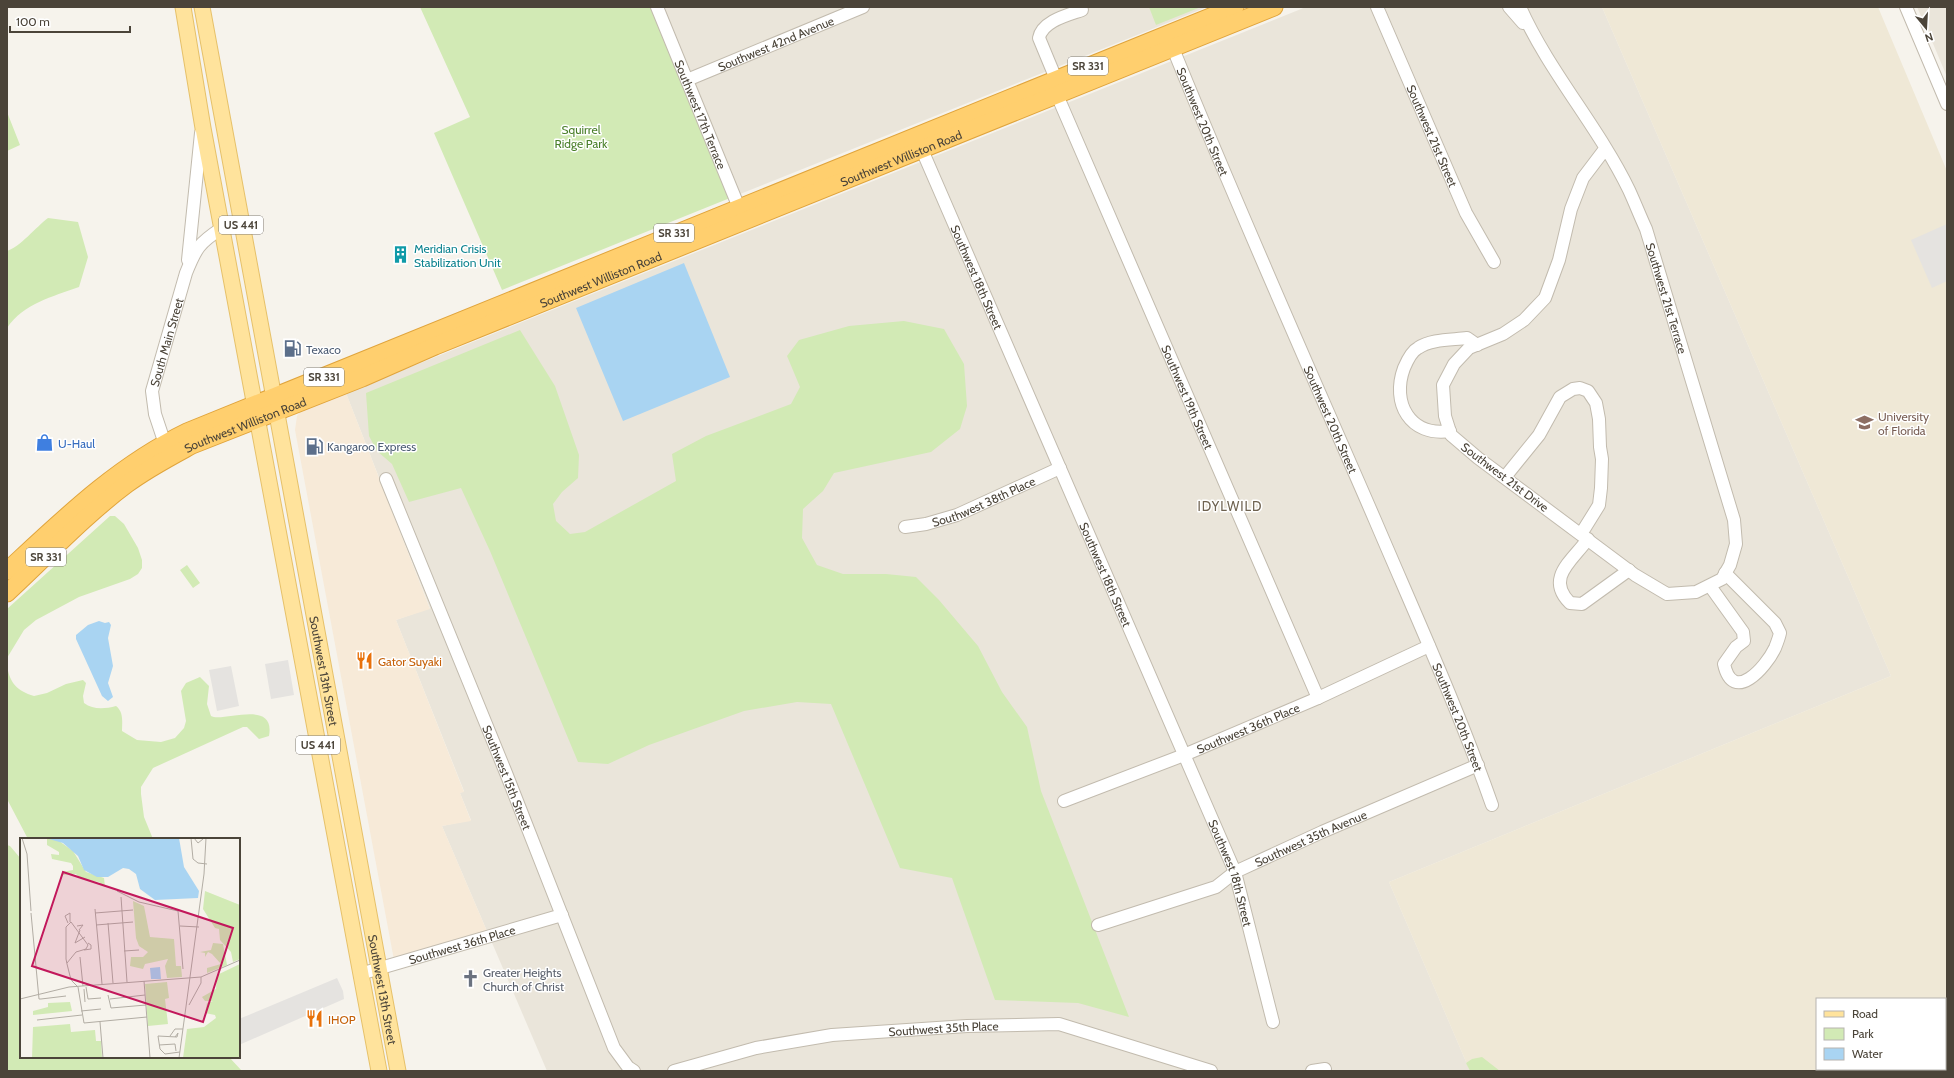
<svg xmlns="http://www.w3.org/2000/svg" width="1954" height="1078" viewBox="0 0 1954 1078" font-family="Cabin,sans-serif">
  <rect width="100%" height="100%" fill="#f6f3ec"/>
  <path fill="#eae5da" d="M650 7H1207L730 198Z
    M1306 7H1602L1891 676 1389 882 1470 1071H547L442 826 471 820 460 793 464 791 396 620 430 608 346 393Z
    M1917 7H1947V77L1929 34Z"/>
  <path fill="#f7ead8" d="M346 393 430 609 396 620 464 792 460 793 471 821 442 826 489 936 394 960 295 430 297 416 301 411Z"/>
  <path fill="#efe8d6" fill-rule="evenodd" d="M1602 7H1878L1947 171V1071H1470L1389 882 1891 676ZM1817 999H1945V1069H1817Z"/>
  <path fill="#d2eab5" d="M420 7H650L730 198 502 290 434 133 470 117Z
    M1149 7H1201L1156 25Z
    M7 112 20 145 7 151Z
    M48 218 78 222 88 257 79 287C52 297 24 303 7 328V251C20 247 36 227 48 218Z
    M904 321 944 329 964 364 967 406 960 429 931 452 834 473 823 491 803 509 802 538 817 565 843 574H886L916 577 939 600 978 646 1002 692 1027 727 1041 791 1129 1017 1078 1003 995 1000 952 878 900 868 831 704 797 702 744 711 649 745 608 764 578 762 490 551 461 488 409 502 392 464 377 451 369 436 366 393 520 330 555 386 579 455 578 478 562 492 553 504 556 521 570 534 585 532 676 481 672 454 706 436 791 404 800 387 787 356 799 340 849 326Z
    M110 516H115L124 524 138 548 142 560V568L138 574 130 579 79 597 36 620 24 630 7 658V609Z
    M187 565 200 583 193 588 180 570Z
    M7 666C10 683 17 691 34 696L47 693 66 684 83 680 86 683 83 696 84 703C93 710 105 709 116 706 124 712 122 723 122 731L137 740 161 742 175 738 184 728 186 721 181 691 186 683 200 677 209 686 207 704 211 716C222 723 276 698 269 736L259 739 247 727H243L153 768 141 787V794L144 817 153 839H28L7 799Z
    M7 845 10 846 21 859V1057H229L242 1071H7Z
    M1482 1057 1500 1071H1470L1466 1063 1472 1059Z"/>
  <path fill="#e5e3e0" d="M1947 224V281L1932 288 1911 240Z
    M288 660 294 695 271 699 265 664Z
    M231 666 239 706 217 711 209 670Z
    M337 978 343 991 344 999 239 1045V1019Z"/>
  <path fill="#a9d4f2" d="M684 263 730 377 623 421 576 308Z
    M99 621 105 623 109 622 111 625 108 638 113 666 108 683 113 697 108 701 102 696 76 639V635L88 625Z"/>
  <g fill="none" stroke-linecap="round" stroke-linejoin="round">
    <defs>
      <g id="minor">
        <path id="s1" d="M657 7 742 215"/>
        <path id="s2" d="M1377 7 1466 213 1494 262"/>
        <path d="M1509 7 1523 23"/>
        <path id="s3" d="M1520 7C1549 72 1598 126 1629 190 1635 203 1640 216 1646 229L1734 520 1736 544 1730 565 1722 579 1696 592 1667 594 1635 575 1478 458 1451 435 1445 416 1443 385 1454 364 1469 348 1503 334 1524 320 1545 298 1559 260 1571 209 1583 178 1605 149"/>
        <path d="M1906 7 1947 104"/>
        <path id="s4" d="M1170 41C1235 202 1306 361 1375 520 1415 614 1458 708 1492 805"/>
        <path d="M1056 79 1039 38C1042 21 1068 15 1082 10"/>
        <path id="s5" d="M687 80 863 7"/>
        <path id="s6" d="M1057 95 1318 698"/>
        <path id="s7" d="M919 143 1235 872 1273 1022"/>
        <path d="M188 260 201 133"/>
        <path d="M1450 431C1410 437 1391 403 1404 368 1407 361 1412 351 1418 348 1431 339 1452 340 1467 338L1477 345"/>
        <path id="s8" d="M167 450 155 414 152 391 186 273C196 248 199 243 222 228"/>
        <path d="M1505 477 1539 435 1560 397 1573 389 1580 388 1588 391 1596 403 1599 419 1600 447 1602 459 1601 488 1599 505 1581 534"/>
        <path id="s9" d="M386 479 506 773 614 1048 628 1067 634 1071"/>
        <path id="s10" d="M905 527 926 524 957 515 1060 468"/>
        <path d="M1588 539C1572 561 1545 578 1570 603L1582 604 1629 570"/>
        <path d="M1710 586 1743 632 1744 641 1736 647 1724 664C1733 705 1766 667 1775 648 1777 643 1779 638 1780 633L1775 623 1725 573"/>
        <path id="s11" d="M1064 801 1184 755 1318 698 1429 646"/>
        <path id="s12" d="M1098 925 1216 887 1235 872 1322 832 1478 765"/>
        <path id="s13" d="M360 974 562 915"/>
        <path id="s14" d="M674 1071 756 1048 832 1035 967 1026 1059 1024 1211 1071"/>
        <path d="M1312 1071 1325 1069"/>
      </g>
      <g id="major">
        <path d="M183 7 203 128 379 1071"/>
        <path id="s15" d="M202 7 398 1071"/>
      </g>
      <g id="highway">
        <path d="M7 571C63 519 117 466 187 432L1235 7"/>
        <path id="s16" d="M7 593C46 557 84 516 127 484 147 469 170 457 192 445L362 378 435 346 1274 7"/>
      </g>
    </defs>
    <use href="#minor" stroke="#c2bbae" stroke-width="14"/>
    <use href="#major" stroke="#e6c16a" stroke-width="17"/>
    <use href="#highway" stroke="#e0a43c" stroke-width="19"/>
    <use href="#minor" stroke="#fff" stroke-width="12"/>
    <use href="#major" stroke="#ffe39c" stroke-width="15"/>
    <use href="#highway" stroke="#ffcf6e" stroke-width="17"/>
  </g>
  <defs>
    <symbol id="building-bare" viewBox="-9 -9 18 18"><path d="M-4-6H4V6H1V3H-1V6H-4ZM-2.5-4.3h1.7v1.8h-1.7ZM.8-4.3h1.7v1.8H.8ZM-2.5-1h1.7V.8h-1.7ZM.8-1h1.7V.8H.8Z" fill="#0f9aa8" stroke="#fff" stroke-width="2.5" paint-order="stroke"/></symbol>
    <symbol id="fuel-bare" viewBox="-9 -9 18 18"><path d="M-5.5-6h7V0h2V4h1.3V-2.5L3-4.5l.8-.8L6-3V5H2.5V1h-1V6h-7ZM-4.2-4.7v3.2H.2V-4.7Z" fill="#5c6f8a" stroke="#fff" stroke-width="2.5" paint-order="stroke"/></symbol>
    <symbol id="university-bare" viewBox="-9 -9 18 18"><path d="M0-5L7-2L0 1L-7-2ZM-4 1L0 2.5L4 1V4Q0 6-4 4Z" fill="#8d6e63" stroke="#fff" stroke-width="2.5" paint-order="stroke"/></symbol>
    <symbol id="shop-bare" viewBox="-9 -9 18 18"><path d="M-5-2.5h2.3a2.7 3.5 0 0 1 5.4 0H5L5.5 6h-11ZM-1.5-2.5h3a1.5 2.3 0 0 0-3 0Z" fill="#3f7fe0" stroke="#fff" stroke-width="2.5" paint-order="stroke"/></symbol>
    <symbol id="restaurant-bare" viewBox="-9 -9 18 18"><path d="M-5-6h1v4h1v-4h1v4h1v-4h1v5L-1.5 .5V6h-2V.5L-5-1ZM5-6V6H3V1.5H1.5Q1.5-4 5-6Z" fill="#e8710a" stroke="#fff" stroke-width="2.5" paint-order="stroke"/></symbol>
    <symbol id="church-bare" viewBox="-9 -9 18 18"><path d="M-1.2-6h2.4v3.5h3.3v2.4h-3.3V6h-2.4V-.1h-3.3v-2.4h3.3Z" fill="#6b7280" stroke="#fff" stroke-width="2.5" paint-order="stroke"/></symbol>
  </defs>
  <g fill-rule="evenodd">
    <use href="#building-bare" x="388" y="242" width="25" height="25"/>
    <use href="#fuel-bare" x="280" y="336" width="25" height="25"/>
    <use href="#university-bare" x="1852" y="410" width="25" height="25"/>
    <use href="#shop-bare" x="32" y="430" width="25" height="25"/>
    <use href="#fuel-bare" x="302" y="434" width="25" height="25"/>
    <use href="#restaurant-bare" x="352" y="648" width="25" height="25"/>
    <use href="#church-bare" x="458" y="966" width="25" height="25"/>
    <use href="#restaurant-bare" x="302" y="1006" width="25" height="25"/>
  </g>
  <g text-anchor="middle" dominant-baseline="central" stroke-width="3" stroke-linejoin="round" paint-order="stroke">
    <g fill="#fff" stroke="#817c74" stroke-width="1">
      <rect x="1068" y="57" width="40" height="18" rx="3"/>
      <rect x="219" y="216" width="44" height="18" rx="3"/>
      <rect x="654" y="224" width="40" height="18" rx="3"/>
      <rect x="304" y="368" width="40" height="18" rx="3"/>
      <rect x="26" y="548" width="40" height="18" rx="3"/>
      <rect x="296" y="736" width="44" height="18" rx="3"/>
    </g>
    <g font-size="11" font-weight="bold" fill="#4b4439">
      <text x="1088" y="66">SR 331</text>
      <text x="241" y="225">US 441</text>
      <text x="674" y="233">SR 331</text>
      <text x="324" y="377">SR 331</text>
      <text x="46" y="557">SR 331</text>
      <text x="318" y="745">US 441</text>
    </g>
    <g font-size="12" fill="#4b4439" stroke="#fff">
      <text stroke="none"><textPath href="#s5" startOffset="96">Southwest 42nd Avenue</textPath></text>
      <text stroke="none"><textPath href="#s1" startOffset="116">Southwest 17th Terrace</textPath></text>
      <text stroke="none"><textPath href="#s4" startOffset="87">Southwest 20th Street</textPath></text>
      <text stroke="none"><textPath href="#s2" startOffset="140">Southwest 21st Street</textPath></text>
      <text stroke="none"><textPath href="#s16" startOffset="1003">Southwest Williston Road</textPath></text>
      <text stroke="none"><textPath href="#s7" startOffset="146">Southwest 18th Street</textPath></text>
      <text stroke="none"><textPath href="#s16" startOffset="679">Southwest Williston Road</textPath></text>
      <text stroke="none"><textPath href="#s3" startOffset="328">Southwest 21st Terrace</textPath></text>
      <text stroke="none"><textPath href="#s8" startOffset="112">South Main Street</textPath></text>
      <text stroke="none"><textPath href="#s6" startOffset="329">Southwest 19th Street</textPath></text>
      <text stroke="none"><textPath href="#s4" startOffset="411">Southwest 20th Street</textPath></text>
      <text stroke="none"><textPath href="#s16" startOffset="295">Southwest Williston Road</textPath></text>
      <text transform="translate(1505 477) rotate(37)">Southwest 21st Drive</text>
      <text stroke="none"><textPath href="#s10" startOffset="83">Southwest 38th Place</textPath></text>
      <text stroke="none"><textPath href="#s7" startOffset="470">Southwest 18th Street</textPath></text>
      <text stroke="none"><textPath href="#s15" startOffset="675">Southwest 13th Street</textPath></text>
      <text stroke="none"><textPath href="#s4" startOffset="735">Southwest 20th Street</textPath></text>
      <text stroke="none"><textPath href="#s11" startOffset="198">Southwest 36th Place</textPath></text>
      <text stroke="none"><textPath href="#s9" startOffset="322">Southwest 15th Street</textPath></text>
      <text stroke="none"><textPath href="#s12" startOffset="231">Southwest 35th Avenue</textPath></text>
      <text stroke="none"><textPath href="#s7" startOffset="794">Southwest 18th Street</textPath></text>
      <text stroke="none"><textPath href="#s13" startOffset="106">Southwest 36th Place</textPath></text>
      <text stroke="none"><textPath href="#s15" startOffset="999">Southwest 13th Street</textPath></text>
      <text stroke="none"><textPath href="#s14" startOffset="274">Southwest 35th Place</textPath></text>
    </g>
    <g font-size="12" fill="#4a7f2a" stroke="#fff">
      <text x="581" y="129">Squirrel<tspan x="581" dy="14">Ridge Park</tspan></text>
    </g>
    <g font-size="12" fill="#0d838f" stroke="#fff" text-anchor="start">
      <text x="414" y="248">Meridian Crisis<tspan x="414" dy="14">Stabilization Unit</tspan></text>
    </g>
    <g font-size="12" fill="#4e5e75" stroke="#fff" text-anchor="start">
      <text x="306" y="349">Texaco</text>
      <text x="327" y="446">Kangaroo Express</text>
    </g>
    <g font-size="12" fill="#785e54" stroke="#fff" text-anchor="start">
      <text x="1878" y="416">University<tspan x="1878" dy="14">of Florida</tspan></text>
    </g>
    <g font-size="12" fill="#366cbe" stroke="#fff" text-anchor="start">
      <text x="58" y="443">U-Haul</text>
    </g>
    <g font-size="12" fill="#c56008" stroke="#fff" text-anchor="start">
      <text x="378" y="661">Gator Suyaki</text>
      <text x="328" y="1019">IHOP</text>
    </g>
    <g font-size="12" fill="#5b616d" stroke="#fff" text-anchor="start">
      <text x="483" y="972">Greater Heights<tspan x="483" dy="14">Church of Christ</tspan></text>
    </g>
    <g font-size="13" letter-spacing="1" fill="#6e6250" stroke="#fff">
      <text x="1230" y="506">IDYLWILD</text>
    </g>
  </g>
  <g transform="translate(20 838)">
    <rect width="220" height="220" fill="#f6f3ec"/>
    <path d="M27 0 39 3 53 13 66 34 84 40 85 49 79 44 61 41 56 36 42 37V34L53 32V28L51 25 32 21 31 16 39 17V14L27 7ZM185 53 220 67V121L213 124 211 114 200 102 199 91 195 90 183 71ZM113 63 124 68 130 99 154 101 156 128H161L162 139 147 140 145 128 148 121 125 126 123 131 110 128 111 119H123L128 114 119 108 116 100ZM193 105 203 106 207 127 187 135V130L201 126 192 116 188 114 185 119V115L180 114 191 112ZM220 126V220H163L167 191 184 189 196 180 195 177 185 175 187 165 193 163H185L182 159 196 151 197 137ZM147 144 149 160 145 161 148 186 128 188 125 146ZM50 164 52 173 13 177V173L28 169V165ZM50 186 51 194 75 192 76 203H81L82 220H12L13 189Z" fill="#d2eab5"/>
    <path d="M159 0 164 29 179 53 178 60 135 62 120 51 116 36 109 31 103 30 88 39H77L64 32 58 18 43 5 29 1ZM140 129 141 141H131L130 130Z" fill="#a9d4f2"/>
    <path fill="none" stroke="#b2ada4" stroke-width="1" d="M2 0 7 16 11 73M171 0 173 21 178 25 187 26M174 0 178 5 183 1M97 53 119 64 158 73 163 131M101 59 107 144M75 71 82 146M11 75 19 161H21M75 75 113 72M48 85 45 78 50 75V84M88 85 93 145M76 87 113 84M57 88 63 87 59 92M160 88 179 89M60 92 55 105 65 99M64 112 71 111V107L68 105M104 113 119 112M60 119 63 148M47 125 56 114 66 111 68 107 51 84 46 89V121L47 126 50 138 52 143 58 149 64 185 127 179M124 143 130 220M66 149 68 161 81 160M64 151 65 164M88 157 91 170 126 167M0 161 49 149 181 139 220 122M21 161 46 158M90 161 125 157M169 167 181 145V139M61 173 81 171M17 182 62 177M80 184 83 220M150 198 155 191H163M155 199 158 195 157 199 138 198 140 211 145 216 160 214M139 207 155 206 156 213M159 220 184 36 186 0"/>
    <path fill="#c2185b" fill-opacity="0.15" stroke="#c2185b" stroke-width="2" d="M43 34 213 90 183 184 12 128Z"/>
    <rect width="220" height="220" fill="none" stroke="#4b4439" stroke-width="2"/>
  </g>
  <rect width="1954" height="1078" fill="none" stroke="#4b4439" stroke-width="16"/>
  <rect x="1816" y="998" width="130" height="72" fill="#ffffff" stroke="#b7b4b0"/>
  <rect x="1824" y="1011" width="20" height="6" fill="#ffe39c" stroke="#b7b4b0"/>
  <text x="1852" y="1018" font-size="12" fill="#4b4439">Road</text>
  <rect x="1824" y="1028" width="20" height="12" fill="#d2eab5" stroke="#b7b4b0"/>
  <text x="1852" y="1038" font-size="12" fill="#4b4439">Park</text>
  <rect x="1824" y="1048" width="20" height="12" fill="#a9d4f2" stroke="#b7b4b0"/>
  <text x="1852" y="1058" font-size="12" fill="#4b4439">Water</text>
  <g transform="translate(1926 28) rotate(162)" stroke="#ffffff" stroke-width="3" paint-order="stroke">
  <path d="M0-3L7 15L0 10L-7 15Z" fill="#4b4439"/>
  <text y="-6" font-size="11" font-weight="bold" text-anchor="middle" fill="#4b4439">N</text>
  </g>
  <path d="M10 26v6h120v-6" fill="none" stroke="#4b4439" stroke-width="2"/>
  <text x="16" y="26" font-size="12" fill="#4b4439" stroke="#ffffff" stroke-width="3" paint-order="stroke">100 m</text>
</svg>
